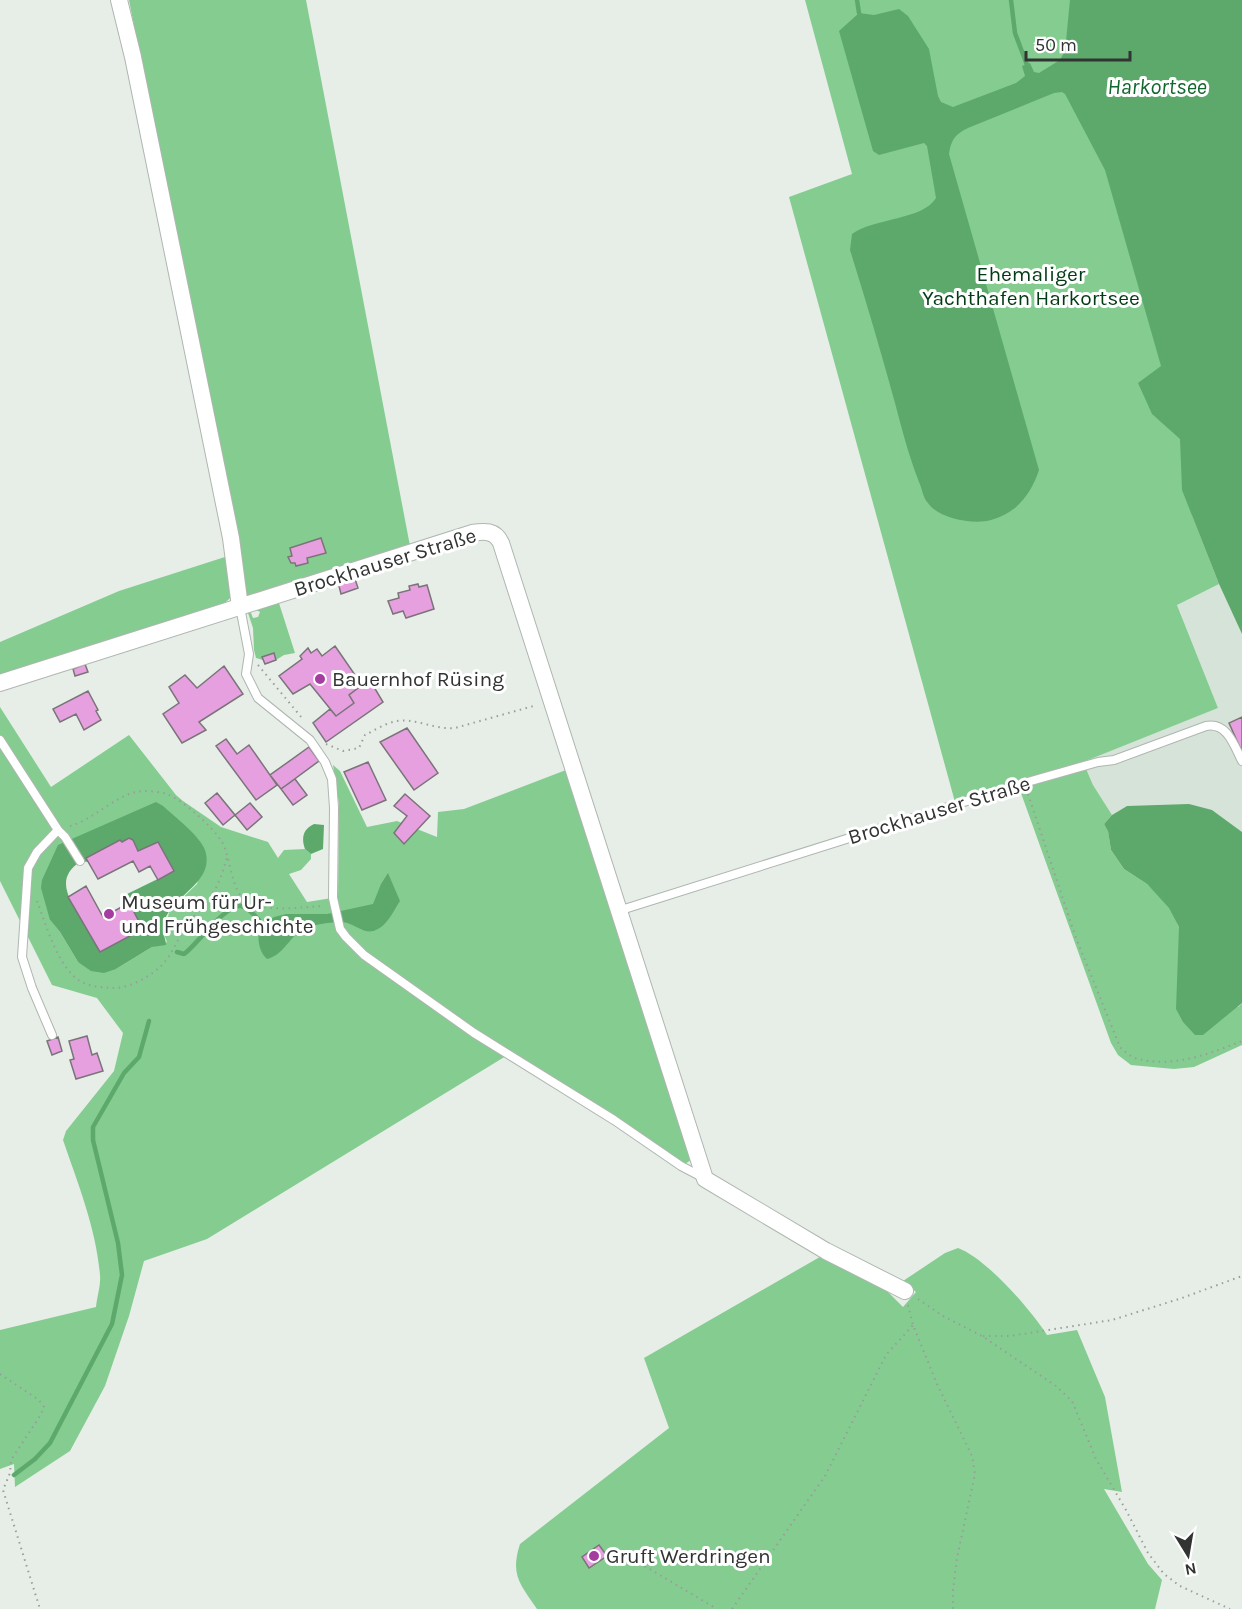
<svg xmlns="http://www.w3.org/2000/svg" width="1242" height="1609" viewBox="0 0 1242 1609" font-family="Karla,sans-serif">
  <rect width="100%" height="100%" fill="#e7eee7"/>
  <path fill="#d6e3d8" d="M1219 584 1242 634V832L1212 810 1127 806 1112 815 1093 785 1082 762 1218 708 1177 604Z"/>
  <path fill="#85cc91" fill-rule="evenodd" d="M129 0H306L410 546 248 596 245 593Z
    M805 0H1242L1192 515 1219 584 1177 605 1218 708 1083 762 1093 785 1112 815 1104 824 1108 830 1111 850 1124 869 1147 884 1170 908 1179 927V954L1238 1007 1242 1003V1045L1194 1067 1174 1069 1131 1065 1118 1055 1111 1043 1017 782 955 802 789 197 852 174Z
    M228 556 232 596 222 606 0 676V642L119 591Z
    M278 600 295 653 284 655 276 660 274 653 263 657V660L256 658 254 650 253 628 248 613H251L253 618 258 617 260 612 256 610Z
    M0 707 51 787 129 735 176 795 183 801 221 827 268 842 278 858 284 850 305 849 311 854V859L301 870 289 874 307 902 338 897 339 804 333 765 340 771 367 827 397 821 437 837 438 812 464 809 566 770 691 1160 685 1164 506 1056 207 1239 144 1261 129 1316 105 1386 70 1451 15 1487 14 1464 0 1469V1330L96 1307C97 1297 101 1285 100 1275 96 1228 78 1184 63 1140L66 1131 114 1071 123 1033 97 998 52 985 0 881ZM106 825 204 850 197 884 170 910 163 932 167 942 152 947 116 969 78 962 60 932 50 920 71 840Z
    M958 1248C987 1259 1030 1309 1047 1335L1077 1330 1105 1397 1122 1492 1104 1489 1148 1564 1162 1580 1155 1609H537C520 1584 510 1575 520 1544L669 1428 644 1358 825 1254 886 1290 903 1307 916 1292 903 1281 945 1253Z"/>
  <path fill="#5da96c" fill-rule="evenodd" d="M1070 0H1242V634L1219 584 1182 490 1180 439 1152 414 1138 383 1161 366 1105 170 1065 94 1062 92 1054 93 968 128C955 134 951 140 949 154L1039 470C1031 494 1017 513 991 520 974 525 939 519 928 503 923 498 922 488 919 482 909 456 902 430 895 403 881 352 866 301 850 250L852 234C874 218 923 220 936 198L927 146 924 143 879 155 873 151 839 31 859 13 874 15 899 9 908 16 929 49 938 96 941 102 953 107 1016 83 1025 76 1022 66 1030 63 1034 72 1039 73 1060 60 1065 51Z
    M156 802 163 806C174 816 200 836 205 850 217 887 161 897 163 932 164 936 166 941 166 945L152 947 116 969 104 973 91 971 78 962 60 932 50 920 41 888 42 880 58 845ZM129 838 133 840 138 851 174 871 125 895 142 929 100 952C93 941 87 929 81 918 68 897 55 878 81 861L88 862 87 858 120 840 122 842Z
    M1189 804 1212 810 1242 832V1003L1203 1035H1195L1183 1022 1176 1009 1179 927 1169 908 1147 884 1124 869 1111 850 1108 831 1104 824 1112 815 1127 806Z
    M314 824 324 825 323 849 311 854 305 849C301 838 303 829 314 824Z
    M388 873 400 901C394 910 388 924 378 929 366 936 358 926 347 923 337 921 316 924 306 928 289 935 286 954 267 959 258 951 257 937 260 926L274 917 286 914H327L373 904 381 884Z"/>
  <g fill="none" stroke-linecap="round" stroke-linejoin="round">
    <path stroke="#5da96c" stroke-width="4.5" d="M857 0 859 13
      M1011 0 1015 33 1027 65
      M177 952 184 954C196 946 225 904 241 906 248 907 254 915 259 920
      M14 1475 35 1459 50 1443 112 1324 122 1275 118 1243 93 1140V1127L124 1073 139 1057 149 1021"/>
  </g>
  <path fill="#e6a0e0" stroke="#7a7479" stroke-width="1.5" d="M321 538 326 553 307 558 308 563 296 566 295 563H291L288 557 292 556 290 548Z
    M354 576 358 588 341 594 338 582Z
    M418 584 419 587 427 585 434 609 406 618 403 611 393 614 388 601 399 598 398 593 410 590 409 586Z
    M335 646 362 685 349 695 354 703 336 716 310 684 293 694 279 676 302 659 300 656 308 648 311 653 317 649 322 656Z
    M274 653 276 660 265 664 262 657Z
    M85 664 88 672 75 676 73 669Z
    M224 666 243 694 199 722 206 730 182 743 163 714 179 703 169 687 185 675 197 688Z
    M368 677 383 702 326 742 313 723 330 709 336 716 354 703 349 695 362 685 360 682Z
    M88 691 98 710 96 711 101 720 84 730 76 714 60 722 53 709Z
    M1242 717V752L1229 723Z
    M407 728 438 773 414 790 380 742Z
    M226 739 237 754 249 745 277 785 256 800 216 746Z
    M309 747 319 761 281 789 270 775Z
    M368 762 386 800 362 810 344 772Z
    M295 779 307 795 293 805 281 789Z
    M217 793 235 815 223 825 205 803Z
    M405 794 430 816 404 844 394 833 407 816 394 806Z
    M250 803 262 817 247 830 235 815Z
    M129 838 133 840 138 851 158 842 174 871 158 880 150 866 139 872 133 861 98 879 86 858 120 840 122 842Z
    M86 886 103 917 129 903 143 929 100 952 68 897Z
    M87 1036 92 1055 97 1053 103 1071 76 1079 70 1060 74 1059 69 1041Z
    M58 1037 62 1051 52 1055 47 1041Z
    M599 1545 607 1556 589 1568 582 1557Z"/>
  <g fill="none" stroke-linecap="round" stroke-linejoin="round">
    <defs>
      <path id="lane" d="M240 607 249 654 246 674 258 698 310 740 325 762 332 779 334 808 333 898 340 929 346 937 364 955 474 1033 614 1120 681 1166 704 1178
        M0 740 58 830 65 837 80 861
        M618 911 1024 783 1098 762 1114 760 1206 726C1227 722 1234 745 1242 761
        M52 1035 32 988 22 957 28 868 37 852 58 830"/>
      <path id="street" d="M119 0 133 57 231 538 240 607
        M0 683 472 533C484 531 495 530 501 543L705 1179 826 1251 905 1291"/>
    </defs>
    <use href="#lane" stroke="#afb6b0" stroke-width="10"/>
    <use href="#street" stroke="#afb6b0" stroke-width="18"/>
    <path stroke="#989e99" stroke-width="2" stroke-dasharray="1.5 4.5" stroke-linecap="butt" d="M258 665 302 718
      M326 744 343 751 359 748 365 735C375 730 386 723 397 721 416 718 435 730 455 728L537 705
      M1028 794 1076 938 1120 1047C1124 1051 1130 1056 1135 1058 1171 1069 1209 1054 1242 1041
      M70 826C96 819 117 792 144 791 150 791 161 792 167 794 184 801 213 827 222 842 231 858 231 891 246 901 264 913 302 907 323 906
      M37 901C46 924 59 973 84 983 93 987 102 987 111 988 128 989 148 978 161 966 173 954 178 937 188 924 194 915 202 908 209 899 218 887 223 872 227 857
      M918 1299 943 1316 982 1336 1056 1386 1072 1401 1096 1459 1126 1510 1148 1553 1164 1574 1180 1586 1230 1609
      M908 1305 913 1325 937 1384 972 1456 975 1474 957 1558 953 1590V1609
      M983 1336H1010L1112 1320 1182 1298 1242 1276
      M0 1374 39 1400 44 1407 40 1416 11 1460 10 1473 3 1490 40 1609
      M612 1551 648 1568 717 1609
      M732 1609 825 1476 886 1355 913 1325"/>
    <use href="#lane" stroke="#fff" stroke-width="8"/>
    <use href="#street" stroke="#fff" stroke-width="16"/>
  </g>
  <g fill="#a53c9f" stroke="#fff" stroke-width="2">
    <circle cx="320" cy="679" r="6"/>
    <circle cx="109" cy="914" r="6"/>
    <circle cx="594" cy="1556" r="6"/>
  </g>
  <g text-anchor="middle" dominant-baseline="central" stroke-width="6" stroke-linejoin="round" paint-order="stroke">
    <g font-size="21" fill="#003b13" stroke="#fff">
      <text x="1031" y="274">Ehemaliger<tspan x="1031" dy="24">Yachthafen Harkortsee</tspan></text>
    </g>
    <g font-size="21" fill="#313432" stroke="#fff">
      <text transform="translate(385 562) rotate(-17)">Brockhauser Straße</text>
      <text transform="translate(939 810) rotate(-17)">Brockhauser Straße</text>
    </g>
    <g font-size="21" fill="#313432" stroke="#fff" text-anchor="start">
      <text x="332" y="679">Bauernhof Rüsing</text>
      <text x="121" y="902">Museum für Ur-<tspan x="121" dy="24">und Frühgeschichte</tspan></text>
      <text x="606" y="1556">Gruft Werdringen</text>
    </g>
    <g font-size="22" font-style="italic" fill="#11662d" stroke="#fff">
      <text x="1157" y="87">Harkortsee</text>
    </g>
  </g>
  <g transform="translate(1188 1555) rotate(169)" stroke="#ffffff" stroke-width="4.5" paint-order="stroke">
  <path d="M0-4.5L10 22L0 15L-10 22Z" fill="#313432"/>
  <text y="-9" font-size="16" font-weight="bold" text-anchor="middle" fill="#313432">N</text>
  </g>
  <path d="M1026 51v9h104v-9" fill="none" stroke="#313432" stroke-width="3"/>
  <text x="1035" y="51" font-size="18" fill="#313432" stroke="#ffffff" stroke-width="4.5" paint-order="stroke">50 m</text>
</svg>
